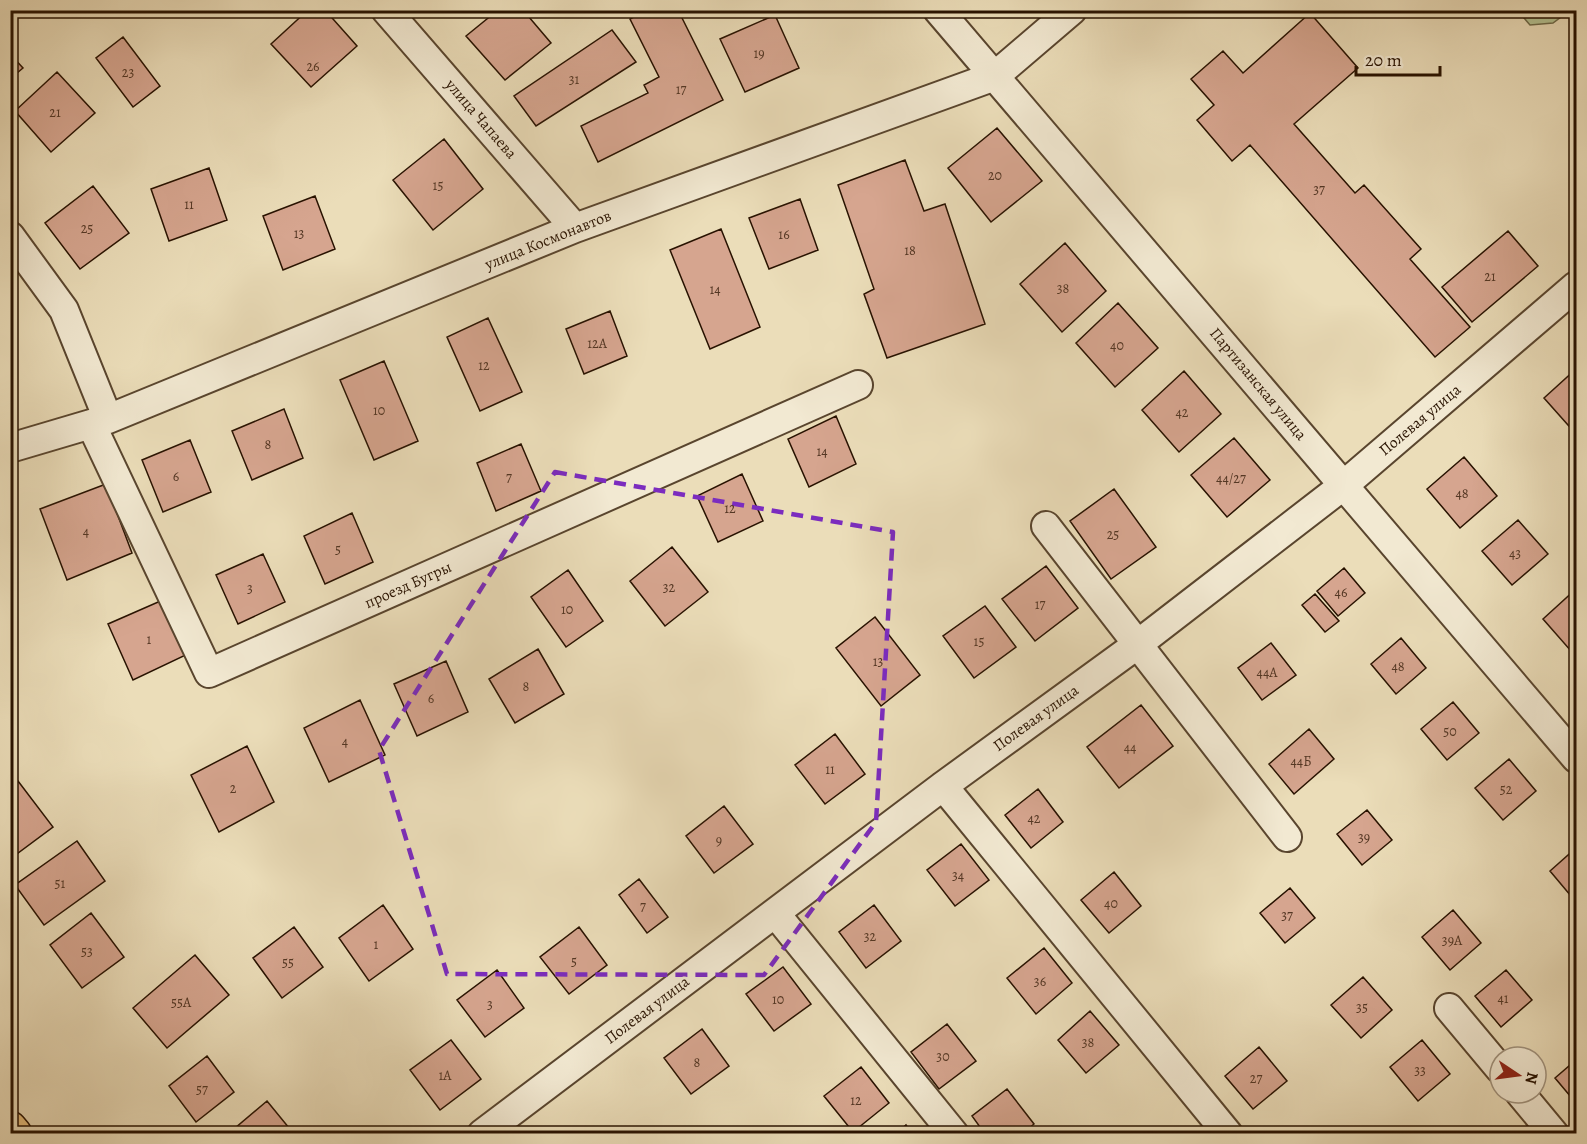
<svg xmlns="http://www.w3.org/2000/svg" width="1587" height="1144" viewBox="0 0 1587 1144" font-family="Alegreya,serif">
  <rect width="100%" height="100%" fill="#ebddb9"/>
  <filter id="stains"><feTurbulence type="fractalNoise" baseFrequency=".00333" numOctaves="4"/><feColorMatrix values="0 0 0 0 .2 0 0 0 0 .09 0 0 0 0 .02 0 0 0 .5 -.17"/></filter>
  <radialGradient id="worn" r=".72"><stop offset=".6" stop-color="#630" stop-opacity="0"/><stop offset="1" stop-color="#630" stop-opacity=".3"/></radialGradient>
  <path fill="#b4c292" stroke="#6e6a49" stroke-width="1.5" d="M1518 11H1569L1553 23 1530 25Z"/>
  <path fill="#d6a58f" stroke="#281200" stroke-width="1.5" d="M308 10H325L357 46 311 87 271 44Z
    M498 10H523L551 43 505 80 466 36Z
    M647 10H678L723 100 598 162 581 126 648 93 644 85 659 77 630 19Z
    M1310 13 1358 68 1294 124 1355 193 1364 185 1421 249 1410 259 1470 327 1435 357 1250 145 1232 161 1197 120 1214 105 1191 79 1223 51 1243 73Z
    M775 15 799 68 745 92 720 39Z
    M612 30 636 62 536 126 514 96Z
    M123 37 160 86 133 107 96 58Z
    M10 54 23 68 10 79Z
    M57 72 95 113 51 152 15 111Z
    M997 128 1042 181 991 222 948 168Z
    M444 139 483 189 433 230 393 180Z
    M905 160 924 211 945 204 985 324 887 358 864 294 874 289 838 185Z
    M209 168 227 220 169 241 151 189Z
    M93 186 129 233 80 269 45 223Z
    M315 196 335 249 283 270 263 216Z
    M800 199 818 250 769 269 749 218Z
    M721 229 760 327 710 349 670 250Z
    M1508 231 1538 266 1472 322 1442 287Z
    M1065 243 1106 291 1062 332 1020 284Z
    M1118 303 1158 348 1115 387 1076 343Z
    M610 311 627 356 584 374 566 329Z
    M488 318 522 392 480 411 447 337Z
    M384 361 418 441 374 460 340 380Z
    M1576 369V434L1544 398Z
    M1184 371 1221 414 1179 452 1142 410Z
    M284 409 303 458 252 480 232 431Z
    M836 416 856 464 809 487 788 439Z
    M1234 438 1270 480 1227 517 1191 475Z
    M190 440 211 492 163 512 142 460Z
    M521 444 541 491 496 511 477 463Z
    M1464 457 1497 496 1460 528 1427 489Z
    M742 474 763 521 718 542 697 496Z
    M106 484 132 553 67 580 40 509Z
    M1114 489 1156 547 1111 579 1070 521Z
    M352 513 373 562 325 584 304 536Z
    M1518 520 1548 554 1512 585 1482 551Z
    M672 547 708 592 665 626 630 581Z
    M263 554 285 602 238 624 216 575Z
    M1046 566 1078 608 1035 641 1002 599Z
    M1344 568 1365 593 1338 616 1317 591Z
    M568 570 603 621 566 647 531 597Z
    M1576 589V646L1571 651 1543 619Z
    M1315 594 1339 621 1325 632 1302 605Z
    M165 599 190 653 133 680 108 624Z
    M985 606 1016 647 974 678 943 636Z
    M875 617 920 675 881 706 836 648Z
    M1401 638 1426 668 1396 694 1371 664Z
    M1271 643 1296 675 1262 700 1238 668Z
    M538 649 564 694 515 723 489 679Z
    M446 661 468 712 417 736 394 684Z
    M360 700 385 755 329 782 304 728Z
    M1453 702 1479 733 1447 760 1421 729Z
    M1141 705 1173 746 1119 788 1087 747Z
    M1309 729 1334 759 1294 794 1269 764Z
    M835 734 865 774 825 804 795 765Z
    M247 746 274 802 219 832 191 775Z
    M1509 759 1536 791 1503 820 1475 788Z
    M18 781 53 827 10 859V786Z
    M1038 789 1063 822 1031 848 1005 815Z
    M724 806 753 844 714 873 686 836Z
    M1367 810 1392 840 1362 865 1337 834Z
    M77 841 105 881 44 925 15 885Z
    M961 844 989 880 955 906 927 870Z
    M1576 848V902L1550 871Z
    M1114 872 1141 906 1109 933 1081 900Z
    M639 879 668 917 647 933 619 895Z
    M1290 888 1315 918 1285 943 1260 913Z
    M383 905 413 949 369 981 339 938Z
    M874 905 901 941 866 968 839 932Z
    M1453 910 1481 943 1450 970 1422 937Z
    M91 913 124 957 82 988 50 945Z
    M294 927 323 967 282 998 253 958Z
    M579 927 607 965 569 994 540 957Z
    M1044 948 1072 983 1036 1014 1007 978Z
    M195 955 229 995 167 1048 133 1008Z
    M783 967 811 1004 774 1031 746 994Z
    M497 970 524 1008 485 1037 457 1000Z
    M1506 970 1532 1000 1501 1027 1475 996Z
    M1363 977 1392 1010 1361 1038 1331 1005Z
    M1090 1011 1119 1045 1086 1073 1058 1040Z
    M947 1024 976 1061 939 1089 911 1052Z
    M702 1029 729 1066 691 1094 664 1058Z
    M451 1040 481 1079 440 1110 410 1070Z
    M1422 1040 1450 1074 1418 1101 1390 1067Z
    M1259 1047 1287 1081 1253 1109 1225 1076Z
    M207 1056 234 1092 196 1122 169 1086Z
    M1576 1060V1103L1555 1078Z
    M861 1067 889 1103 853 1132 824 1096Z
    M1007 1089 1034 1124 1022 1134H985L972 1116Z
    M267 1101 294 1134H228Z
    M906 1125 912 1134H896Z"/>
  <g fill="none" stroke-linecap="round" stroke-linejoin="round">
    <defs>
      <path id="minor" d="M386 10 575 228
        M938 10 1576 758
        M10 236 64 310 108 419
        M91 424 209 673 858 385
        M10 448 108 419 575 228 995 76 1072 10
        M1046 526 1287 837
        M943 786 1228 1134
        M775 913 954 1134
        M1449 1008 1500 1069
        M1520 1093 1554 1134
        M482 1134 943 786 1138 644 1344 485 1576 286"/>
      <path id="major" d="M10 1128 15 1134"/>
    </defs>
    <use href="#minor" stroke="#59452e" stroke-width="32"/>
    <use href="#major" stroke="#281200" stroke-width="36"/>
    <use href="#minor" stroke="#f2e9d2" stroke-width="28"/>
    <use href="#major" stroke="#e6be7c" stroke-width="33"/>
  </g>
  <path fill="none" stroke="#7b2cbf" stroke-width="4.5" stroke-dasharray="12 8" stroke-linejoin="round" d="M555 472 893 532 876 822 764 975 447 974 379 750Z"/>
  <g text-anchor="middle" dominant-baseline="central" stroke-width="6" stroke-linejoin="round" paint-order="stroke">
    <g font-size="14" fill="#543724">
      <text x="759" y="53">19</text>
      <text x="313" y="66">26</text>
      <text x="128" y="72">23</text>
      <text x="574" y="79">31</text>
      <text x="681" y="89">17</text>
      <text x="55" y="112">21</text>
      <text x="995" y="175">20</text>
      <text x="438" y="185">15</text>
      <text x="1319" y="189">37</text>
      <text x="189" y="204">11</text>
      <text x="87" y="228">25</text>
      <text x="299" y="233">13</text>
      <text x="784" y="234">16</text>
      <text x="910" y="250">18</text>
      <text x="1490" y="276">21</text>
      <text x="1063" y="288">38</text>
      <text x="715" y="289">14</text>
      <text x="597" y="343">12А</text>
      <text x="1117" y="345">40</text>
      <text x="484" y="365">12</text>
      <text x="379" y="410">10</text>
      <text x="1182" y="412">42</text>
      <text x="268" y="444">8</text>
      <text x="822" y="451">14</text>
      <text x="176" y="476">6</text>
      <text x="509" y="477">7</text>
      <text x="1231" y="478">44/27</text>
      <text x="1462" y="493">48</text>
      <text x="730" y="508">12</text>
      <text x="86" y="531">4</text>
      <text x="1113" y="534">25</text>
      <text x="338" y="549">5</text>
      <text x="1515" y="553">43</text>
      <text x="669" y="587">32</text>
      <text x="250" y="588">3</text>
      <text x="1341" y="592">46</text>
      <text x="1040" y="604">17</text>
      <text x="567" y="609">10</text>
      <text x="149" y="639">1</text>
      <text x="979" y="641">15</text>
      <text x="878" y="661">13</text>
      <text x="1398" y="666">48</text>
      <text x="1267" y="672">44А</text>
      <text x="526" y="686">8</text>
      <text x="431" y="698">6</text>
      <text x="1450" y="731">50</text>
      <text x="345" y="741">4</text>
      <text x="1130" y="747">44</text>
      <text x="1301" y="761">44Б</text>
      <text x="830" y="769">11</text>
      <text x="233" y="788">2</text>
      <text x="1506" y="789">52</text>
      <text x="1034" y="818">42</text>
      <text x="1364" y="837">39</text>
      <text x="719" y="840">9</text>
      <text x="958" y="875">34</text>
      <text x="60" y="883">51</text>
      <text x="1111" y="903">40</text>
      <text x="643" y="906">7</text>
      <text x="1287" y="915">37</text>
      <text x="870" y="936">32</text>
      <text x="1452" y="940">39А</text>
      <text x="376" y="944">1</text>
      <text x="87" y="951">53</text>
      <text x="574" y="961">5</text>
      <text x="288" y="962">55</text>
      <text x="1040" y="981">36</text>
      <text x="1503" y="998">41</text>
      <text x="778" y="999">10</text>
      <text x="181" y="1002">55А</text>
      <text x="490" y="1004">3</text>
      <text x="1362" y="1007">35</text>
      <text x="1088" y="1042">38</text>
      <text x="943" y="1056">30</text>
      <text x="697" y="1062">8</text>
      <text x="1420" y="1070">33</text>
      <text x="445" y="1075">1А</text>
      <text x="1256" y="1078">27</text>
      <text x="202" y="1089">57</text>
      <text x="856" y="1100">12</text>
    </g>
    <g font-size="16" fill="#281200" stroke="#f2e9d2">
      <text transform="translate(481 119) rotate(49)">улица Чапаева</text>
      <text transform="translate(548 240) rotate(-22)">улица Космонавтов</text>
      <text transform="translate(1258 384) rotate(50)">Партизанская улица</text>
      <text transform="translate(1420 420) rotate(-40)">Полевая улица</text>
      <text transform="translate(408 585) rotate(-24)">проезд Бугры</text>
      <text transform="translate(1036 718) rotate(-36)">Полевая улица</text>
      <text transform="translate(647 1010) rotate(-37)">Полевая улица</text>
    </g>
  </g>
  <rect width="1587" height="1144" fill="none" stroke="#ebddb9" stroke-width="36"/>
  <rect x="12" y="12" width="1563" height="1120" fill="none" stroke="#281200" stroke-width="3"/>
  <rect x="18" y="18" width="1551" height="1108" fill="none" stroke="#281200" stroke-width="1.5"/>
  <g transform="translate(1518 1075) rotate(103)"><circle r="28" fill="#f2e9d2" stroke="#a1937e" stroke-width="1.5"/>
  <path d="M0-4.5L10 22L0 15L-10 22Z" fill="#8f2418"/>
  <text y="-9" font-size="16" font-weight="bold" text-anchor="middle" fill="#281200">N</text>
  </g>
  <path d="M1356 66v9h84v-9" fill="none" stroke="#281200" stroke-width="3"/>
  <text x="1365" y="66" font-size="18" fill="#281200" stroke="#f2e9d2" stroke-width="4.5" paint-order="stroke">20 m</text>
  <rect width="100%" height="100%" filter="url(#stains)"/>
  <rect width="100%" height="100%" fill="url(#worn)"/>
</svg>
